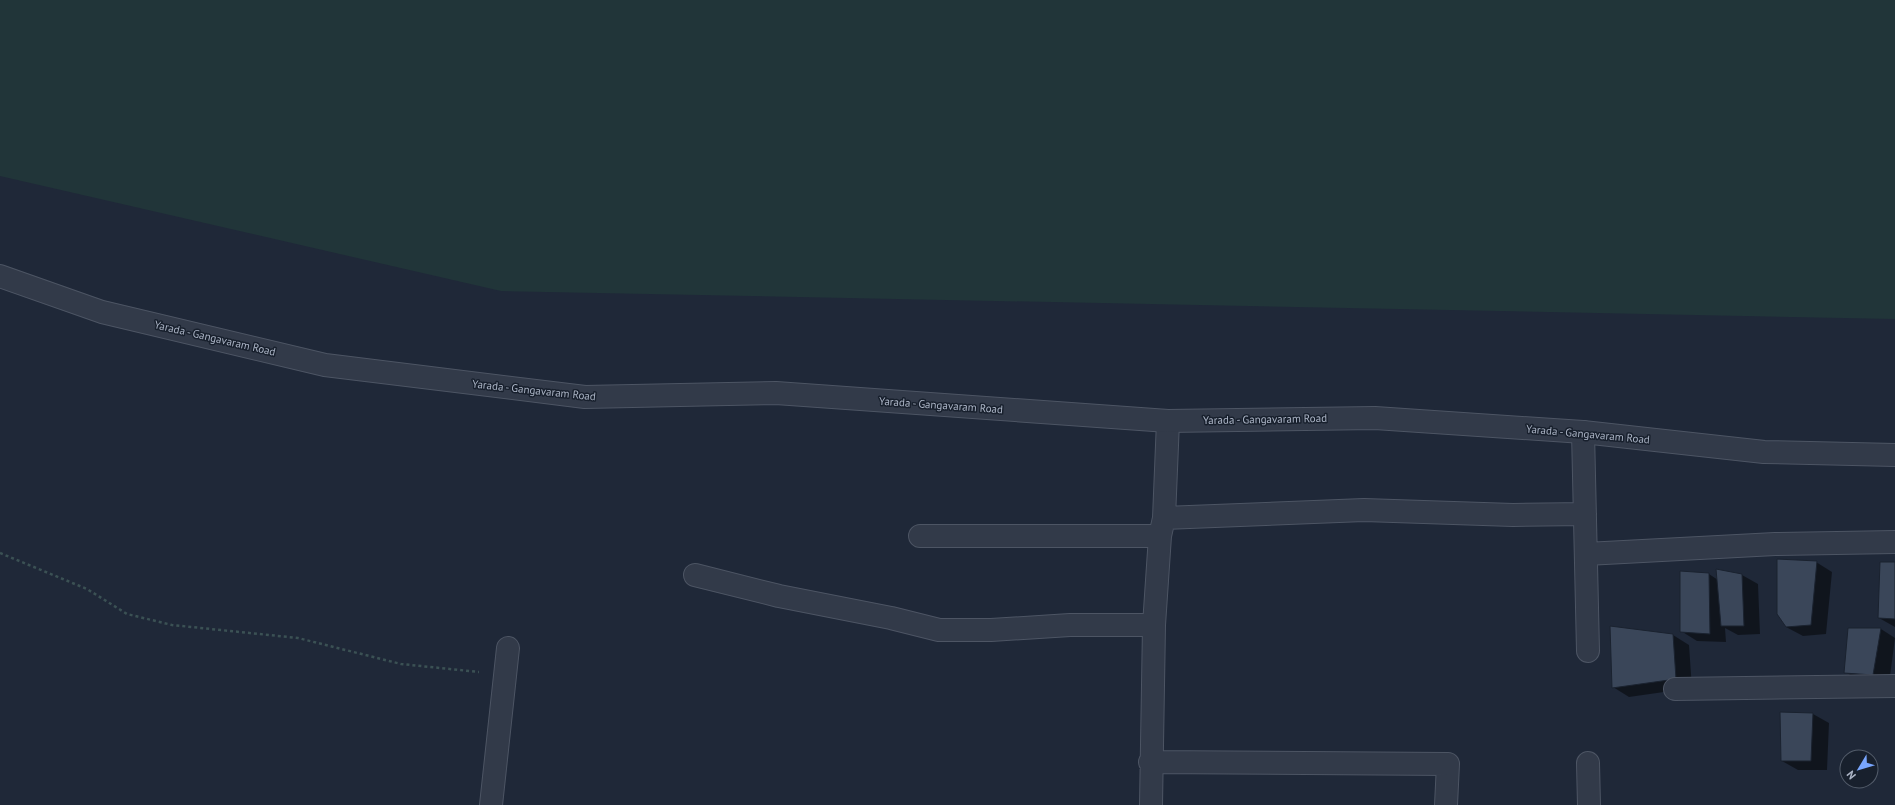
<svg xmlns="http://www.w3.org/2000/svg" width="1895" height="805" viewBox="0 0 1895 805" font-family="'PT Sans',sans-serif">
  <rect width="100%" height="100%" fill="#1f2838"/>
  <path fill="#213539" d="M0 0H1895V319L501 291 0 176Z"/>
  <path fill="#0007" d="M1816 562 1832 572 1826 634 1803 636 1786 627Z
    M1895 563V627L1879 618Z
    M1709 574 1718 580 1742 575 1758 584 1760 634 1738 635 1725 628 1726 642 1697 641 1681 631Z
    M1881 629 1895 638 1889 684 1862 682 1845 672Z
    M1673 635 1689 645 1692 688 1629 697 1613 687Z
    M1813 714 1829 723 1827 770H1798L1782 761Z"/>
  <path fill="#3a4659" stroke="#1a222f" d="M1777 559 1817 561 1811 625 1786 627 1777 614Z
    M1880 562H1895V619L1878 618Z
    M1716 569 1742 574 1744 626H1721Z
    M1680 571 1709 573 1710 634 1680 632Z
    M1610 626 1673 634 1676 679 1612 688Z
    M1848 628H1881L1873 675 1844 673Z
    M1780 712 1813 713 1811 761H1781Z"/>
  <g fill="none" stroke-linecap="round" stroke-linejoin="round">
    <defs>
      <path id="minor" d="M1583 432 1588 651
        M1164 518 1364 510 1513 515 1585 514
        M920 536H1160
        M1586 554 1775 544 1895 542
        M695 575 779 596 891 618 939 630H991L1070 625H1154
        M1675 689 1895 686
        M1150 762 1448 764 1446 805
        M1588 763 1589 805
        M491 805 508 648
        M1151 805 1154 625 1160 536 1164 518 1168 421"/>
      <path id="tertiary" d="M0 276 102 312 325 365 585 397 776 393 1168 421 1375 418 1583 432 1764 452 1895 455"/>
    </defs>
    <use href="#minor" stroke="#4d5564" stroke-width="24"/>
    <use href="#tertiary" stroke="#4d5564" stroke-width="24"/>
    <path stroke="#3b5154" stroke-width="2.5" stroke-dasharray="3 3" stroke-linecap="butt" d="M0 553 87 589 127 614 172 625 298 638 401 664 479 672"/>
    <use href="#minor" stroke="#323a49" stroke-width="22"/>
    <use href="#tertiary" stroke="#323a49" stroke-width="22"/>
  </g>
  <g text-anchor="middle" dominant-baseline="central" stroke-width="3" stroke-linejoin="round" paint-order="stroke">
    <g font-size="11" fill="#acb5c6" stroke="#18202d">
      <text transform="translate(215 338) rotate(13)">Yarada - Gangavaram Road</text>
      <text transform="translate(534 390) rotate(6)">Yarada - Gangavaram Road</text>
      <text transform="translate(941 405) rotate(4)">Yarada - Gangavaram Road</text>
      <text transform="translate(1265 419) rotate(-1)">Yarada - Gangavaram Road</text>
      <text transform="translate(1588 434) rotate(5)">Yarada - Gangavaram Road</text>
    </g>
  </g>
  <g transform="translate(1859 769) rotate(232)"><circle r="19" fill="#18202d" stroke="#535c6a"/>
  <path d="M0-3L7 15L0 10L-7 15Z" fill="#79a6fe"/>
  <text y="-6" font-size="11" font-weight="bold" text-anchor="middle" fill="#acb5c6">N</text>
  </g>
</svg>
